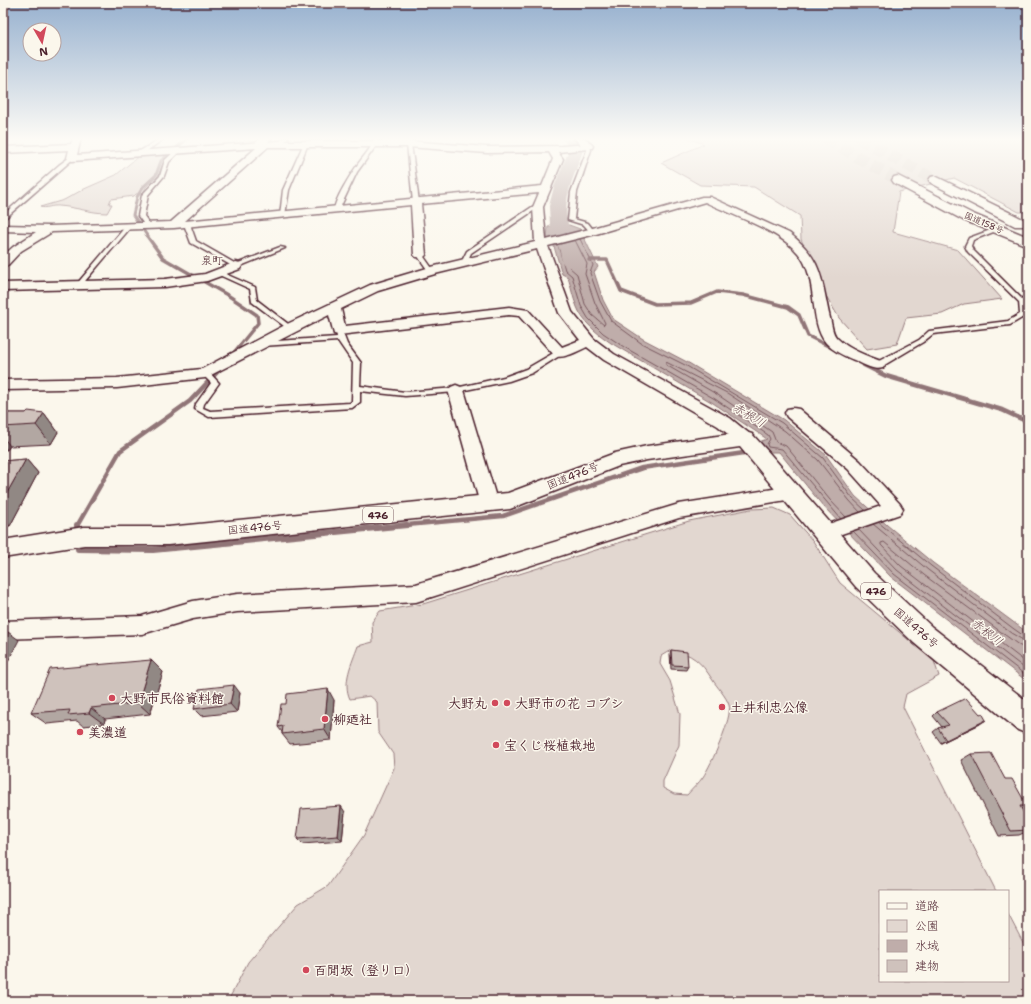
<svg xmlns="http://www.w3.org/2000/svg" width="1031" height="1004" viewBox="0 0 1031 1004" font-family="'Shantell Sans','Klee One',sans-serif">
  <rect width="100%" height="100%" fill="#fbf7ec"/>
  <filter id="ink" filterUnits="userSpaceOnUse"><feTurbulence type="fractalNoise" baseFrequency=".025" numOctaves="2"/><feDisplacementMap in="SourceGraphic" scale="8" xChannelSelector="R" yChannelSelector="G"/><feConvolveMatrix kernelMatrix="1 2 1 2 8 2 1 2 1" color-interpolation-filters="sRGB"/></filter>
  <g filter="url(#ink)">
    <path fill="#e2d7d0" stroke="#967b7e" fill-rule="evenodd" d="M688 138H1028V212H1019L954 178 899 192 893 232 958 250 1002 299 964 304 942 314 906 318 897 344 867 349 839 318 822 289 801 239 800 216 754 187 700 185 661 163 704 144Z
      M173 153 163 163 158 176 146 187 143 193 136 194 134 196 111 199 109 204H112L107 213C91 213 75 207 59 206 52 205 46 209 40 207L64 200 82 190 116 175 140 155Z
      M774 508 790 515 813 541 840 583 934 661 939 676 906 694 903 707 996 891H880V981H1008V914L1028 952V1001H228L248 962 298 904 328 886 364 835 394 768 393 754 378 732 377 702 370 696 350 699C342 682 352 663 358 646L373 642 372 622 380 611 423 604 689 521 751 509ZM671 650C692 653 701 662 712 679 717 687 726 696 729 705 733 717 711 765 703 777 699 783 692 789 687 795L674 794 663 788V781L679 745 680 714 670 681 660 664 661 656Z"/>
    <path fill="#bfadaa" stroke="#907477" d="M569 225 580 229 598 267 594 272 603 300 613 319 643 339 687 362 784 420 826 455 855 496 887 525 933 563 1028 633V682L891 577 823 506 779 452H767L759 442 767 439 713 403 611 343C598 334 583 323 577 307 573 298 571 287 568 277L562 274 553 243 547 238 548 227Z"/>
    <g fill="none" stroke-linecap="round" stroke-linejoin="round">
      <path stroke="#79585e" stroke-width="1" d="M580 239 593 265 590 273 600 301 611 321 641 343 685 365 782 423 823 458 852 498 865 510
        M563 243 569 267 577 274 585 304 592 315 604 325 605 323 595 303 585 274 587 264 575 240
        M558 245 565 270 572 276 581 306 588 318 603 333 624 347 715 399 768 435 770 439 767 444 768 447 782 449 841 519
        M846 517 830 500 786 446 776 442 772 432 718 395 666 365V362L727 393 785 431 818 460 849 500 860 512
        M878 522 931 566 1014 629 1024 636H1028
        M873 524 928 570 1011 633 1023 640 1028 641
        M858 529 897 570 1028 671
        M853 531 894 574 1028 677
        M1028 647 1020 646 924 575 884 542 881 543V545L901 566 1028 664"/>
      <path stroke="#907477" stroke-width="3" d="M148 237 133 215 137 197 143 187 156 175 161 161 188 138"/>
      <path stroke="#907477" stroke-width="3.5" d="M147 236 163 258 229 296 257 315 258 323 231 356
        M589 260H607L621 291 655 304 691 303 717 292 743 295 788 307 799 315 808 336 836 350"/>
      <path stroke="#907477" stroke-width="4.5" d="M864 365 886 376 1002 410 1028 422
        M77 526 120 451 190 401 222 367
        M396 526 503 516 642 468 744 453"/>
      <path stroke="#907477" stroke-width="6" d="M77 525 78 549 153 550 407 525"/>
      <path fill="#bfadaa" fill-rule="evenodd" d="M561 138H576L583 150C576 173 561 199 568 224 572 237 579 249 582 262L579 266 572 268 565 266 562 262 560 251 550 224 549 206 554 187 569 150 566 143Z"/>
      <path stroke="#d8ccc5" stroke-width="12" stroke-dasharray="12 6" stroke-linecap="butt" d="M825 138 898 180
        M858 138 935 180"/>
      <defs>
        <path id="lane" d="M161 138H165L141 155H137V153Z
          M285 138H289L280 145H276V143Z
          M374 138H378L376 146 357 172 339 210 334 211C334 200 351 174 358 164 364 155 372 149 374 138Z
          M304 143 308 144 289 190 285 215 280 216 283 190Z
          M409 143 411 144 419 202 416 204 413 202 407 144Z
          M588 145 590 146 591 150 577 192 574 219 588 223 595 232 592 234 584 225 568 220 571 192 587 150 586 146Z
          M175 151 179 152 169 162 164 176 148 195 144 216 151 226 146 227 138 216 142 195 160 176 165 160Z
          M70 157 74 158 3 220V215L59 165Z
          M538 205 540 206V208L536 209 471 253 466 264H462L461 263 467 251 532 207Z
          M189 222 192 224 191 227 196 241 236 264 280 247 285 248 238 267H234L191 243 185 227 187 223Z
          M126 226 131 227 80 287H76V285Z
          M996 228 1001 229 973 240 971 246 973 250 1024 301 1025 316 1010 325 933 334 923 342 881 367H875V363L919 340 929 331 1008 321 1020 314 1019 302 968 252 965 246 969 238Z
          M418 254H422L434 271 433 272H429L417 255Z
          M217 272H221L255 287 257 300 292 327V329H288L252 302 250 289 217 274Z
          M339 329 342 331 347 344 361 363 360 386 405 392 456 388 504 377 526 369 557 351H563L564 353 532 373 509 381 456 392 405 396 360 391V402L352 408 209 417 195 409 196 404 211 383 201 373 205 371H208L219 383 204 404 203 408 210 411 350 403 352 401 353 363 338 341 262 346 259 344 262 342 337 337 336 331Z"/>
        <path id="street" d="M73 138H81L77 155 278 141H409L487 147 561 146 591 144 592 146 591 148 588 149 558 152 563 159 543 207 546 240 589 229 702 197H710L789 233C823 259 821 279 830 318 832 325 832 333 837 338 849 350 868 356 883 362L885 365 883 368C873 371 863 364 854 360 844 356 833 351 826 343 808 322 819 277 798 253 780 231 732 215 705 202L596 234 548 246 572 312 594 339 614 354 730 418 751 435 753 439 751 443 745 445 739 443 718 426 604 360 587 347C578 351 565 359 555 356L519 316 509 315 339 335 334 334 329 315 205 378 117 388 3 390V380L117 378 202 369 285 325 370 285 427 268 535 242 533 207 539 193 421 204 426 255 424 257H416L414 255 411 205 174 228 52 232 21 251 7 266 3 267V256L13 247 36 232 3 231V225L49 226 171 222 256 148 72 161 67 158 69 150 3 153V147L71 144ZM268 147H409L487 153 549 152 553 159 542 186 185 221ZM537 249 559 313 580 340 562 347 528 310 509 307 345 326 341 309 378 291 435 274Z
          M236 262 240 263 242 266 240 269 207 281 165 287 3 291V283L165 279 205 274Z
          M456 385 461 387 464 390 498 504 495 509 489 511 483 509 480 504 448 390 451 387Z
          M793 408 799 409 860 461 900 504 903 509 900 514 824 540 817 538 815 533 817 528 881 506 848 469 787 417 785 413 787 409Z
          M792 486 798 488 801 493 798 498 679 518 416 602 237 612 193 619 142 634 3 639V621L142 616 193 601 237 594 416 584 679 504Z"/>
        <path id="secondary" d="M261 138H272L262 147H254L253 145Z
          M574 138H585L593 146 592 148H584Z"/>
        <path id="highway" d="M898 176 973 214 1028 237V246L963 220 894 183 892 180 894 177Z
          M935 176 1025 220 1027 223 1025 226H1015L931 183 929 180 931 177Z
          M745 432 752 434 771 455 874 573 932 627 1028 702V734L1018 730 914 643 856 587 740 447 647 460 619 466 510 509 168 545H84L3 558V540L84 527H168L508 493 615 453 647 446Z"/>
      </defs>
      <use href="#lane" stroke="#4a1f2b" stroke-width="3"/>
      <use href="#street" stroke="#4a1f2b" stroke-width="3"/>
      <use href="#secondary" stroke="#4a1f2b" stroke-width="3"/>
      <use href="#highway" stroke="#4a1f2b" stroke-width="3"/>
      <use href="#lane" fill="#fbf7ec" fill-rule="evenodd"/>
      <use href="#street" fill="#fbf7ec" fill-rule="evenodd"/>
      <use href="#secondary" fill="#fbf7ec" fill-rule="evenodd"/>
      <use href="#highway" fill="#fbf7ec" fill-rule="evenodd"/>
    </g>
    <path fill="#b2a7a2" stroke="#4a1f2b" d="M3 413H44L58 432 51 444 10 446 7 450H3Z
      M26 459 38 473 10 526 3 527V461Z
      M671 650 688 666 686 670 671 669 670 654Z
      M163 672 150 714 105 719 104 724 83 726 77 721 47 724 31 713Z
      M240 693 237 712 201 716 194 709Z
      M334 700 331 740 290 744 282 734V732L278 727Z
      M937 712 980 724 941 743 933 732 938 728 942 727 933 716Z
      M971 754 1005 779 1027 806 1021 809 1028 821V831L1019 835 999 836 961 760Z
      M345 812 342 841 302 844 297 839Z"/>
    <path fill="#918884" stroke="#4a1f2b" d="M44 413 58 432 51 444 36 425Z
      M3 437 10 446 7 450 3 445Z
      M26 459 38 473 10 526 3 519V500Z
      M8 632 19 640 5 667 3 665V642Z
      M151 660 163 672 150 714 138 703Z
      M234 685 240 693 237 712 230 704Z
      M328 689 334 700 331 740 324 729Z
      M91 708 105 719 104 724 89 713Z
      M986 720 980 724 941 743 946 740Z
      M341 806 345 812 342 841 338 836Z"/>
    <path fill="#cfc2bc" stroke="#4a1f2b" d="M28 411 44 413 36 425 3 427V413H26Z
      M26 459 3 500V461Z
      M3 632H8L3 642Z
      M671 650 687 652 688 666 672 665Z
      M151 660 138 703 91 708 89 713 68 715 70 710 31 713 50 669Z
      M234 685 230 704 194 709 199 689Z
      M328 689 324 729 282 734 283 726 278 727 281 704H286L287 694Z
      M966 698 980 714 982 713 986 720 946 740 938 728 949 725 937 712Z
      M991 753 1005 779H1012L1027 806H1020L1028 821V830L1011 831 971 754Z
      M341 806 338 836 297 839 301 809Z"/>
  </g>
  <linearGradient id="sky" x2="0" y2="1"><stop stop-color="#97b1cf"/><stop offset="0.5" stop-color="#fdfbf6"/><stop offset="1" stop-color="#fdfbf6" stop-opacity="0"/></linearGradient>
  <rect width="1031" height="278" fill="url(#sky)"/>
  <g fill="#d1495b" stroke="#fbf7ec" stroke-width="1.5">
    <circle cx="112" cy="698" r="4"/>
    <circle cx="495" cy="703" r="4"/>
    <circle cx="507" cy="703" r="4"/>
    <circle cx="722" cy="707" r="4"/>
    <circle cx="325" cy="719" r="4"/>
    <circle cx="80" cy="732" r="4"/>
    <circle cx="496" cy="745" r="4"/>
    <circle cx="306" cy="970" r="4"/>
  </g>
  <g text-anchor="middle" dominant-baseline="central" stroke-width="3" stroke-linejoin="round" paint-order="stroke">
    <g font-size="9" fill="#4a1f2b" stroke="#fbf7ec">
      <text transform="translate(984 223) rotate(23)">国道158号</text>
    </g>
    <g fill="#fbf7ec" stroke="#7f6065" stroke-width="1">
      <rect x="363" y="507" width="30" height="16" rx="3"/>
      <rect x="861" y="583" width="30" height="16" rx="3"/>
    </g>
    <g font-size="10" font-weight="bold" fill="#4a1f2b">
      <text x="378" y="515">476</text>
      <text x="876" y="591">476</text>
    </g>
    <g font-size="11" fill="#4a1f2b" stroke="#fbf7ec">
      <text x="212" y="260">泉町</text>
    </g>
    <g font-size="11" fill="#4a1f2b" stroke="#fbf7ec">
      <text transform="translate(573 476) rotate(-22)">国道476号</text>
      <text transform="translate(255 528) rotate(-6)">国道476号</text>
      <text transform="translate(916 628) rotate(41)">国道476号</text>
    </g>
    <g font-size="12" font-style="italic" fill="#6d4a51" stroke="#fbf7ec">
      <text transform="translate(749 415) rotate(31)">赤根川</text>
      <text transform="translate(987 632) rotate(38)">赤根川</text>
    </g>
    <g font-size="13" font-weight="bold" fill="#4a1f2b" stroke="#fbf7ec" text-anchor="start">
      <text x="120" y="698">大野市民俗資料館</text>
      <text x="487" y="703" text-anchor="end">大野丸</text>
      <text x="515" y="703">大野市の花 コブシ</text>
      <text x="730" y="707">土井利忠公像</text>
      <text x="333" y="719">柳廼社</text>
      <text x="88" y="732">美濃道</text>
      <text x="504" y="745">宝くじ桜植栽地</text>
      <text x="314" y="970">百閒坂（登り口）</text>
    </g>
  </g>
  <rect width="1031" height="1004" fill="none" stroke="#fbf7ec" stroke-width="16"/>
  <rect x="8" y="8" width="1015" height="988" fill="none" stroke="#4a1f2b" stroke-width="1.5" filter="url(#ink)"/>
  <rect x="879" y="890" width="130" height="92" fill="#fbf7ec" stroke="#b4a19f"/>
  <rect x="887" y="903" width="20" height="6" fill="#fbf7ec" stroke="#b4a19f"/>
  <text x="915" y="910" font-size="12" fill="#4a1f2b">道路</text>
  <rect x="887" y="920" width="20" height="12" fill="#e2d7d0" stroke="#b4a19f"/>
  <text x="915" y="930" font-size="12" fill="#4a1f2b">公園</text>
  <rect x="887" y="940" width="20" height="12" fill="#bfadaa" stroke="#b4a19f"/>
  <text x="915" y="950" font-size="12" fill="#4a1f2b">水域</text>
  <rect x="887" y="960" width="20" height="12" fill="#cfc2bc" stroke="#b4a19f"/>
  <text x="915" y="970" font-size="12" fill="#4a1f2b">建物</text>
  <g transform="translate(42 42) rotate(171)"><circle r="19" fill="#fbf7ec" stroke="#b4a19f"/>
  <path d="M0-3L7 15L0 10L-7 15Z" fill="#d1495b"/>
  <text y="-6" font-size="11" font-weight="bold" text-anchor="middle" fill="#4a1f2b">N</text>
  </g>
</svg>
